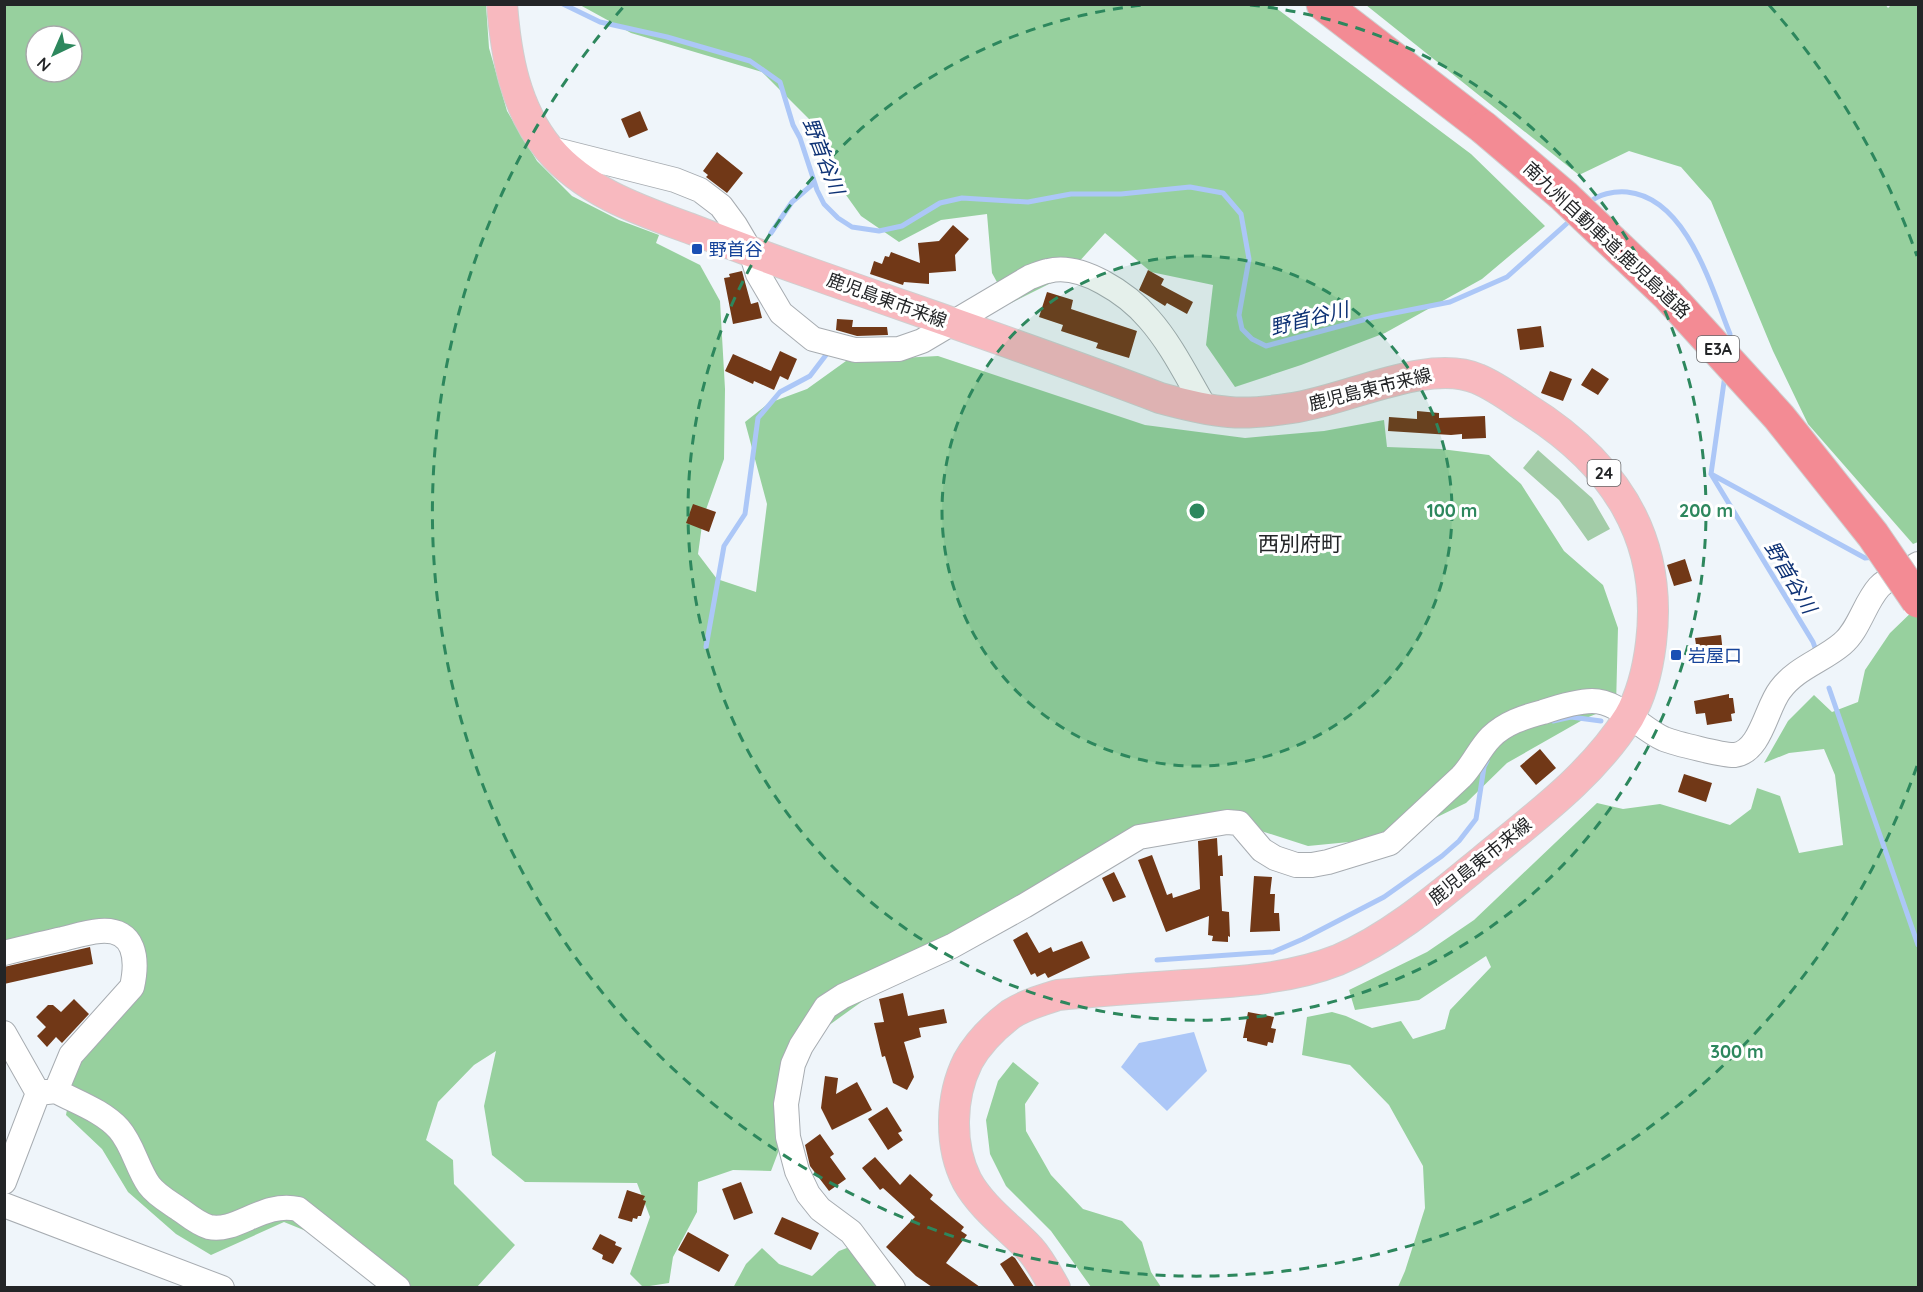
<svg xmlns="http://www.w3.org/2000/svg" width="1923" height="1292" viewBox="0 0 1923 1292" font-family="Quicksand,'Noto Sans JP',sans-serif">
  <rect width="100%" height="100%" fill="#eff5fa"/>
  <path fill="#a3cca8" d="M1538 450 1592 498 1610 529 1588 541 1559 500 1523 468Z"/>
  <path fill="#97d09e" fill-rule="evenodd" d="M1885 4 1888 8 1891 5H1918V542L1913 544 1808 424 1773 351 1711 201 1681 167 1629 151 1579 175 1366 5Z
    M4 5H486L489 48 507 111 537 161 572 196 619 220 659 235 656 243 700 265 720 301 725 389 724 459 703 518 698 554 717 579 756 592 767 504 745 422 769 403 807 389 846 361 938 356 1145 425 1245 438 1324 431 1384 420 1387 447 1441 449 1489 455 1521 484 1564 551 1603 585 1618 628 1616 706 1586 718 1507 763 1466 803 1431 820 1380 839 1308 846 1258 830 1173 827 871 995 814 1036 789 1124 771 1171 733 1170 698 1182 697 1212 673 1257 669 1283 643 1287 630 1274 650 1217 637 1183 525 1182 492 1155 484 1106 496 1051 474 1065 438 1102 426 1140 453 1160 454 1184 515 1245 477 1287H388L338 1244 284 1222 211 1255 176 1234 128 1192 102 1149 66 1115 73 1077 82 1056 137 993 133 933 111 919 5 943ZM36 36H72V72H36Z
    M580 5H1272L1471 154 1545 226 1482 279 1385 333 1301 365 1235 387 1206 345 1213 285 1151 272 1105 233 1067 275 1009 304 992 273 987 214 941 220 899 242 861 216 846 195 828 138 762 72 631 33Z
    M1918 606V1287H1398L1405 1271 1425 1208 1423 1166 1389 1105 1350 1065 1302 1055 1307 1017 1332 1012 1346 1016 1372 1028 1401 1021 1413 1039 1445 1029 1450 1010 1491 967 1486 956 1419 1000 1355 1010 1349 990 1427 952 1474 920 1597 803 1623 809 1660 804 1730 825 1751 809 1757 788 1780 796 1799 853 1843 845 1835 775 1824 749 1789 753 1764 763 1788 721 1814 695 1832 712 1858 702 1865 670 1890 633Z
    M1013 1062 1039 1083 1025 1104 1026 1131 1051 1175 1083 1209 1122 1221 1142 1242 1151 1272 1161 1287H1091L1051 1231 1006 1186 990 1154 986 1120 998 1081Z
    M852 1246 903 1288H733L746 1264 762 1248 779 1264 812 1276 839 1251Z"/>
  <path fill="#acc7f7" d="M1194 1032 1207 1071 1167 1111 1121 1067 1139 1043Z"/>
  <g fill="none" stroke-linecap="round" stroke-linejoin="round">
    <path stroke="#acc7f7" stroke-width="5" d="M563 4 600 22 667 37 750 61 780 82 793 125 800 138 817 190 824 204 838 218 852 227 879 231 902 226 940 203 962 198 1028 202 1071 194H1121L1190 187 1223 193 1241 214 1249 259 1239 315 1242 329 1252 339 1266 346 1374 317 1450 302 1507 277 1573 218
      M1589 203C1598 194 1614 191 1627 192 1687 198 1711 287 1730 334L1728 345
      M771 233 792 202 814 183
      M1725 375 1711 474 1813 642 1817 653
      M1711 474 1865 558 1875 557
      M706 647 724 546 745 514 758 418 780 392 810 376 829 351
      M1829 688 1918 945
      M1553 721 1571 717 1601 721
      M1157 960 1273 952 1303 939 1384 897 1442 856 1459 841 1476 819 1484 767 1487 761"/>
  </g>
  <path fill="#713817" d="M640 111 648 130 629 138 621 119Z
    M717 152 743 173 727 193 706 177 708 175 703 171Z
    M953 225 969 239 955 255 956 271 929 273V284L904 282 903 285 870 274 874 261 882 264 885 256 889 257 891 252 920 263 918 243 939 241Z
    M1148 270 1164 279 1161 285 1193 302 1187 314 1167 303 1165 306 1139 290Z
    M742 271 751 304 758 302 762 318 733 324 724 278 730 277 729 274Z
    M1047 292 1073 300 1071 309 1137 331 1129 358 1096 348 1098 343 1061 331 1063 325 1039 317Z
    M837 319 853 320 852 327H887L888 335 857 336 836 330Z
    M1541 326 1544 347 1520 350 1517 329Z
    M780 351 797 359 788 380 780 376 774 390 754 381 753 384 725 371 733 354 771 371Z
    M1592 368 1609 379 1598 395 1581 385Z
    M1550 371 1572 379 1563 401 1541 393Z
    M1417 411 1439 413V418L1485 416 1486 438 1462 439V434L1451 435 1388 431 1389 417 1417 419Z
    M693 504 716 512 709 532 686 523Z
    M1685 559 1692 581 1674 586 1667 565Z
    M1721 635 1724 662 1699 665 1695 638Z
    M1729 694V698H1733L1735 713 1731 714 1732 721 1707 725 1705 713 1696 714 1694 701Z
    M1540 749 1556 768 1536 785 1520 766Z
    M1684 774 1712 783 1706 802 1678 792Z
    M1217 838 1218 856 1222 855 1223 876H1220L1222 911 1229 912 1230 937 1228 936V942L1212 941 1213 936 1208 935 1209 916 1166 932 1138 860 1152 855 1167 895 1172 893 1173 898 1200 889 1198 841Z
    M1114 872 1126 897 1113 902 1102 878Z
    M1254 876 1272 877 1270 894H1275L1274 913H1279L1280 931 1250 932Z
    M1027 932 1039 953 1051 947 1053 952 1082 941 1090 958 1048 978 1045 973 1037 977 1035 973 1031 975 1013 940Z
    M90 947 93 964 4 984V967Z
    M903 993 908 1016 944 1009 947 1023 919 1028 921 1037 904 1042 914 1077 907 1090 893 1083 885 1056 882 1057 874 1023 884 1022 879 999Z
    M74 999 89 1014 62 1043 56 1037 47 1047 37 1036 46 1027 36 1017 48 1005H53L61 1012Z
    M1248 1012 1274 1017 1271 1028 1276 1029 1273 1043 1268 1042 1267 1046 1247 1041V1038H1243Z
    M825 1076 838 1078 836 1094 857 1082 872 1110 832 1130 821 1108Z
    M887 1107 902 1131 898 1133 903 1140 888 1150 868 1119Z
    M820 1134 834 1154 830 1157 846 1179 829 1191 810 1166 805 1145Z
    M875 1157 900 1185 910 1174 933 1195 930 1199 964 1227 961 1231 967 1235 946 1263 980 1287H932L916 1276 886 1247 915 1217 883 1188 880 1190 862 1168Z
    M741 1182 753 1213 734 1220 722 1189Z
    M627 1190 645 1196 643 1200 646 1201 641 1216H638L637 1219 633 1218 632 1222 618 1218Z
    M782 1217 819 1233 811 1250 774 1234Z
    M688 1232 729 1255 719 1272 678 1250Z
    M600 1234 616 1242 615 1245 622 1248 613 1264 602 1259 603 1255 592 1249Z
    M1012 1256 1015 1258 1034 1287H1015L1000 1264Z"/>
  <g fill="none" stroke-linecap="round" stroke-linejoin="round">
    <defs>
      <path id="minor" d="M548 148 675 180 700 190 721 206 735 225 751 252 758 274 781 313 813 339 855 350 899 349 922 341 1030 277C1036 275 1042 272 1048 271 1081 262 1128 294 1149 319 1172 345 1188 379 1206 409
        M4 953C24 948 44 943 63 939 75 936 87 932 100 931 136 928 138 960 132 987L71 1055 56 1091 38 1093
        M4 1033 38 1093 4 1182
        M56 1091C76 1102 103 1111 119 1129 133 1145 137 1168 149 1185 157 1196 171 1203 182 1211 190 1217 199 1224 209 1227 237 1233 263 1201 298 1209L398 1288
        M4 1205 222 1288
        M893 1288 851 1232 820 1209 808 1194 797 1171 788 1137 786 1104 793 1064 801 1046 826 1007 843 996 952 946 1024 906 1139 837 1227 822 1239 823 1262 850 1275 858 1296 865H1312L1328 862 1390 843 1461 777C1473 765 1479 749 1491 737 1505 723 1524 717 1543 712 1558 707 1577 701 1592 701 1619 701 1641 729 1664 739 1674 743 1725 756 1735 755 1761 751 1766 708 1780 690 1796 668 1822 661 1842 644 1859 630 1864 604 1879 587 1888 577 1907 571 1918 564"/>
      <path id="major" d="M502 4C506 56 515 108 549 149 586 193 642 211 694 230 733 245 773 260 813 274 929 315 1045 354 1160 398 1182 404 1205 410 1229 412 1249 414 1273 411 1292 408 1345 401 1429 357 1478 379 1495 386 1511 398 1526 408 1613 462 1664 537 1651 643 1648 668 1642 694 1629 717 1593 775 1535 817 1483 860 1438 897 1392 937 1338 960 1290 979 1236 982 1185 985 1142 988 1100 991 1058 995 1042 1000 1025 1005 1011 1014 994 1027 978 1043 968 1061 950 1097 949 1146 967 1181 982 1208 1009 1227 1030 1249 1040 1260 1047 1274 1055 1288"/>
      <path id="highway" d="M1323 4 1484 128"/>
    </defs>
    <use href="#minor" stroke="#a7acb1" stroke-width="26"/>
    <use href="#major" stroke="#cfcfcf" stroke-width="32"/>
    <use href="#highway" stroke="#cfcfcf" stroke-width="35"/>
    <use href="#minor" stroke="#fff" stroke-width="24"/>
    <use href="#major" stroke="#f8b9bf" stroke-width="30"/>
    <use href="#highway" stroke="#f38b94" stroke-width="33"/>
    <defs>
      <path id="highway-bridge" d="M1484 128 1564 196 1667 294 1779 417 1873 535 1918 601"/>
    </defs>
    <use href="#highway-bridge" stroke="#cfcfcf" stroke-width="35" stroke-linecap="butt"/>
    <use href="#highway-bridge" stroke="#f38b94" stroke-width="33"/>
  </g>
  <circle cx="1197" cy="511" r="255" fill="#2d875d" fill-opacity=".12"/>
  <g fill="none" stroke="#2d875d" stroke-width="3" stroke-dasharray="10 8">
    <circle cx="1197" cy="511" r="255"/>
    <path d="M1250 5A509 509 0 1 1 1144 5"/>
    <path d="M1917 766A764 764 0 1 1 625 5M1769 5A764 764 0 0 1 1917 256"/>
  </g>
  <g fill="#1a4fb4" stroke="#fff" stroke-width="2">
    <rect x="691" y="243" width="12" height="12" rx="3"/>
    <rect x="1670" y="649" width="12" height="12" rx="3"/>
  </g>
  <g text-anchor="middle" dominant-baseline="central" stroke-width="6" stroke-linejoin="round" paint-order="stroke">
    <g fill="#fff" stroke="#656668" stroke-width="1.5">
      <rect x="1697" y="336" width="42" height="26" rx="4.5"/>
      <rect x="1587.5" y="460" width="33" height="26" rx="4.5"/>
    </g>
    <g font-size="16" font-weight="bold" fill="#232527">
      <text x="1718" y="349">E3A</text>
      <text x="1604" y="473">24</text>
    </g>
    <g font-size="18" fill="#232527" stroke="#fff">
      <text transform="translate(1607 240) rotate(43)">南九州自動車道;鹿児島道路</text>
      <text transform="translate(887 300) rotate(20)">鹿児島東市来線</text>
      <text transform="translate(1370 389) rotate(-14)">鹿児島東市来線</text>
      <text transform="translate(1480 861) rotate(-39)">鹿児島東市来線</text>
    </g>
    <g font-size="18" fill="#164399" stroke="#fff" text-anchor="start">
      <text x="709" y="249">野首谷</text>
      <text x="1688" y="655">岩屋口</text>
    </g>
    <g font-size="20" font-style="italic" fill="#0e3275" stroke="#fff">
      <text transform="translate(824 156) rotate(69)">野首谷川</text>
      <text transform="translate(1309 318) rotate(-14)">野首谷川</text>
      <text transform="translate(1791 577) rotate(59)">野首谷川</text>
    </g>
    <g font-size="21" fill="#232527" stroke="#fff">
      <text x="1300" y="543">西別府町</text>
    </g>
  </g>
  <circle cx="1197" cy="511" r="9" fill="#2d875d" stroke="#fff" stroke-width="3"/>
  <g font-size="18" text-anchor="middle" font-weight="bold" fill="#2d875d" stroke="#fff" stroke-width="6" stroke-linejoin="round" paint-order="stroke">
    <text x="1452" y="517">100 m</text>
    <text x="1706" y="517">200 m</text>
    <text x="1737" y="1058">300 m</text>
  </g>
  <rect width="1923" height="1292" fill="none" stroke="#232527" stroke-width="12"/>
  <g transform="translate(54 54) rotate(224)"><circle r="28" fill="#ffffff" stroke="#a7a8a9" stroke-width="1.5"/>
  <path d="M0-4.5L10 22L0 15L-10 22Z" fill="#2d875d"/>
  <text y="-9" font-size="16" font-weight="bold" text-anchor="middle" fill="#232527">N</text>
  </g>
</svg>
